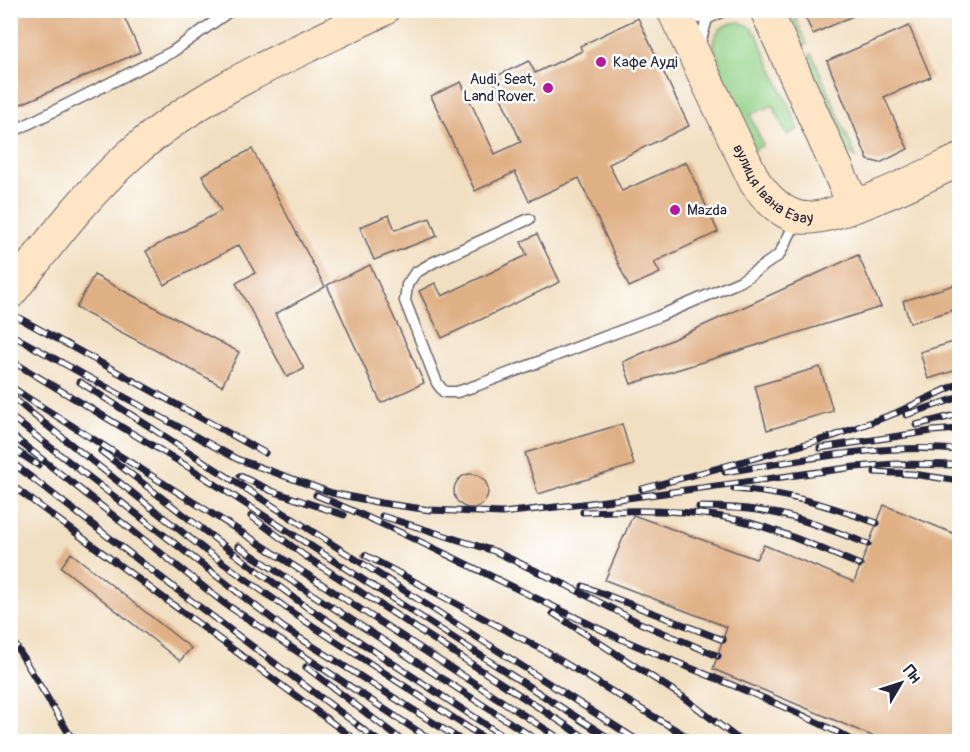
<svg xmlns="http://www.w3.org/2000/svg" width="970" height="752" viewBox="0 0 970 752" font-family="Pangolin,sans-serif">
  <rect width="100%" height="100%" fill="#fff"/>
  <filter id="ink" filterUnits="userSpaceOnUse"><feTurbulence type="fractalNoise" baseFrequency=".0167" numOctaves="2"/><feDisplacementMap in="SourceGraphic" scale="12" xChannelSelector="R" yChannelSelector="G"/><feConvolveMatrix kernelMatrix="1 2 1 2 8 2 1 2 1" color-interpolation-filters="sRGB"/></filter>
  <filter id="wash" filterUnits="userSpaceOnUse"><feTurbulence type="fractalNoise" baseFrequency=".008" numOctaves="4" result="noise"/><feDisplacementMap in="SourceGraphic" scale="24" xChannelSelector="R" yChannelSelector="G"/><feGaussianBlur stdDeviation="1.35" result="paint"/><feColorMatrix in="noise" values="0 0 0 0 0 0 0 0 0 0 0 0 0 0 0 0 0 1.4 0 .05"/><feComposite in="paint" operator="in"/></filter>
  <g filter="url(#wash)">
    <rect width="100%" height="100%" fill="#f1dfc1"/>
    <path fill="#93d288" stroke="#5a7a62" stroke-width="1.5" d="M783 11H792L807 44 798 48Z
      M740 22 749 26 757 35 799 129 787 135 773 105 750 115 763 145 752 151 732 108 713 43C716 28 726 23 740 22Z
      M812 54 857 159 843 146 803 58Z"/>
    <g id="blocks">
      <path fill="#e0b085" d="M10 10H121L140 52 10 109Z
        M802 10H866L813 34Z
        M638 18 689 126 609 164 622 191 686 162 718 232 654 262 660 273 629 287 579 178 529 201 515 172 475 191 431 96 461 82 495 154 521 142 492 78 529 61 535 73 582 51 580 46Z
        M909 26 931 77 884 97 908 149 880 163 868 160 827 61Z
        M252 149 325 287 275 314 304 369 287 377 236 283 255 273 239 245 164 285 146 251 221 211 202 175Z
        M389 215 395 230 430 218 437 236 374 260 360 227Z
        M537 234 560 282 442 338 419 291 435 283 442 296 527 255 521 242Z
        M858 255 881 307 631 384 623 362Z
        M370 265 424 383 381 403 327 285Z
        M94 275 239 352 222 386 76 308Z
        M960 283V308L910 323 903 301Z
        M960 340V369L928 379 920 352Z
        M820 367 833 411 767 430 755 386Z
        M622 424 634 465 538 494 525 453Z
        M454 491a17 17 0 1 1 34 0a17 17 0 1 1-34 0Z
        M884 505 960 536V741H884L713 669 727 627 605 580 633 515 756 559 764 545 854 582Z
        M71 553 191 648 180 661 61 567Z"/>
    </g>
  </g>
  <g filter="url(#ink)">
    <use href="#blocks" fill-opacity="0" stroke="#6a646a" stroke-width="1.5"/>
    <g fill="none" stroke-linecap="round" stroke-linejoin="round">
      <defs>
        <path id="service" d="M681 15 707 19 725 10
          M699 47 707 19 703 10
          M10 133 172 52 231 10
          M529 219 434 262 415 273 407 285 405 301 437 383 444 392H457L478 385 657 317 741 281 779 255 797 220"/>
        <g id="secondary">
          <path id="s1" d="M673 10 755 182C766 197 779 212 798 217 829 225 927 175 960 160"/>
          <path d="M766 10 854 206"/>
          <path d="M10 293C48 245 84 196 130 155 203 90 296 53 383 10"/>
        </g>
      </defs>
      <use href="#service" stroke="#6a646a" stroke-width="13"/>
      <use href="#secondary" stroke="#6a646a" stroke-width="34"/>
      <use href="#service" stroke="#fff" stroke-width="10"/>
      <use href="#secondary" stroke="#fde5c5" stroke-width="32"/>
      <defs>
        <path id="rail" d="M10 313 265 453
          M10 334 237 459 332 493 381 503 430 510 502 513 583 504 855 467 896 464 960 465
          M10 360 190 468 615 742
          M80 382 640 742
          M10 386 38 405
          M10 395 30 412 205 550 296 615 490 742
          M31 400 257 542 565 742
          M906 415 960 397
          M10 416 284 628 464 742
          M916 425 960 414
          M10 434 224 603 434 742
          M10 447 38 465
          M820 448 932 431 960 429
          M101 451 223 545 304 605 512 742
          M10 461 189 599 363 729
          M725 472C802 460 881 443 960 450
          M875 472 913 474 960 481
          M240 476 272 491 344 515
          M10 484 358 742
          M642 489 831 437 896 413 960 383
          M734 489C788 493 827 505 877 523
          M316 495C419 538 518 591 619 638 698 673 780 701 856 742
          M699 507C722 507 757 509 779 514 810 521 839 533 868 544
          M583 512C634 510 689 509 739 520 781 530 821 549 860 565
          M251 516 305 556 592 742
          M382 516 494 551 566 585 640 623 718 656
          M238 546 540 742
          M365 555 543 650 696 742
          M583 586 723 640
          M553 613 683 697 742 742
          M10 636 74 742
          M306 667 404 742
          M358 726 380 742"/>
      </defs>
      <use href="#rail" stroke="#22223b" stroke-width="7"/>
      <use href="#rail" stroke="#fff" stroke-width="4.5" stroke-dasharray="14" stroke-linecap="butt"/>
    </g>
  </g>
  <g fill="#b5179e" stroke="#fff" stroke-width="2">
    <circle cx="601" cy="62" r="6"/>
    <circle cx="548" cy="88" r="6"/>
    <circle cx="675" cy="210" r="6"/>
  </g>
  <g text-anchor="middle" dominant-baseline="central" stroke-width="5" stroke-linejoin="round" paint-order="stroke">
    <g font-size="15" fill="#22223b" stroke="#fff" text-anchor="start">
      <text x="613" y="62">Кафе Ауді</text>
      <text x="536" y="79" text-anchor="end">Audi, Seat,<tspan x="536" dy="17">Land Rover.</tspan></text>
      <text x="687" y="210">Mazda</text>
    </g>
    <g font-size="15" fill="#22223b" stroke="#fff">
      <text stroke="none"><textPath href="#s1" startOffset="206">вулиця Івана Езау</textPath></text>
    </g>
  </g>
  <rect width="970" height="752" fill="none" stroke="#fff" stroke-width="36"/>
  <g transform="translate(901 683) rotate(51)" stroke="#ffffff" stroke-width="4.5" paint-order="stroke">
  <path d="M0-4.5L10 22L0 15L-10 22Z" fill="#22223b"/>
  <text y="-9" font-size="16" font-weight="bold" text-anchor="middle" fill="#22223b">Пн</text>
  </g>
</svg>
